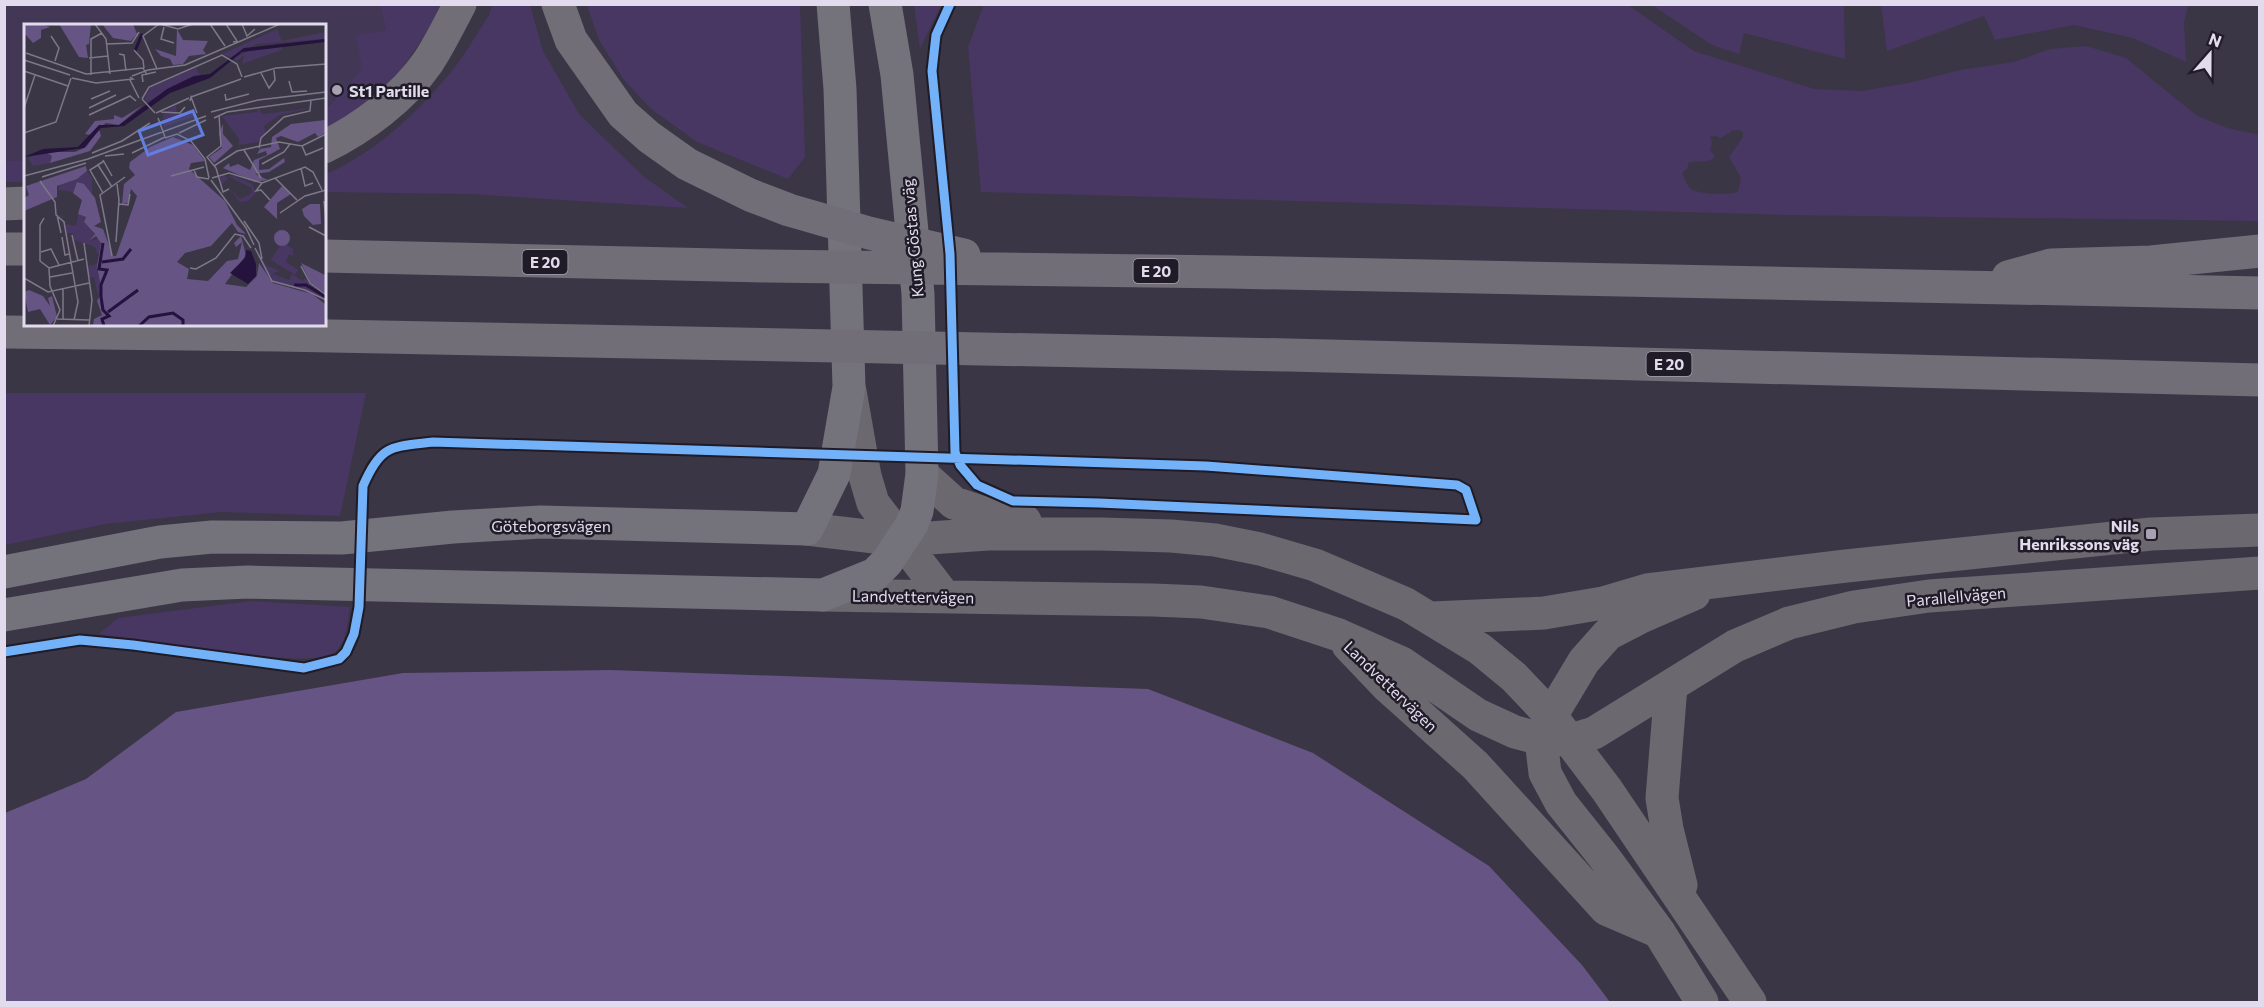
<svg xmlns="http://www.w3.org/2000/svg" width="2264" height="1007" viewBox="0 0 2264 1007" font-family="Commissioner,sans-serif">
  <rect width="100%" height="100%" fill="#3b3645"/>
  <path fill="#423755" d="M4 5H380L391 52 324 109V26H26L25 160 5 161Z"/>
  <path fill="#473762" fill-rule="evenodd" d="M984 4 1628 5 1694 51 1814 89 1862 91 1913 82 1960 70 2014 62 2050 49 2086 46 2126 58 2196 115 2224 127 2259 135V221L1787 215 981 192 968 47ZM1738 130 1743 132V137L1729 157 1741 178 1738 192C1728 195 1695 195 1689 187 1686 183 1684 177 1682 173L1687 169 1689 162 1709 161 1715 157 1710 150 1712 143 1710 137 1715 136 1721 138 1732 131Z
    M380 5H442L425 35 391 84 363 108 324 131V109L329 106 362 69 356 36 386 30Z
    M530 5 543 51 579 114 643 176 688 208 470 194 324 192V175C375 153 416 114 451 72 465 55 477 33 489 15L492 5Z
    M587 5H800L805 157 788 179 697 142 651 109 624 80 599 40Z
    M914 5H941L920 49Z
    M1652 5H1844L1845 59 1744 33 1739 54 1712 45Z
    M1881 5H2188L2184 23 2186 62 2133 38 2074 25 1995 40 1984 16 1887 51Z
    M25 160V182H5V161Z
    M5 393H366L340 516 221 512 105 524 5 545Z
    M251 601 350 607C347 623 348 641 334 653 314 671 134 639 99 634L118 618Z"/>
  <path fill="#655484" d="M611 670 1148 689 1313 753 1489 866 1582 965 1610 1002H5V813L86 779 176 712 403 673Z"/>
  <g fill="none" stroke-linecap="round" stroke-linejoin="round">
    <path stroke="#6b686f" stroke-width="33" d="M850 391 865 476 873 503 945 597
      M922 474 954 503 987 514 1025 521
      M807 529 900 540 988 534H1101L1171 536 1215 540 1260 549 1315 565 1406 604 1480 649 1514 677 1551 716 1607 790 1750 1002
      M1694 594 1639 618 1608 634 1584 661 1551 716 1541 739 1545 773 1561 803 1604 857 1659 932 1702 1002
      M823 595 1153 600 1201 602 1269 612 1339 635 1402 663 1478 715 1515 732 1541 739 1571 740 1594 733 1735 646 1789 623 1854 607 1929 596 2260 573
      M1432 618 1544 613 1603 603 1647 590 1846 566 2151 534 2260 530
      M1348 645 1388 687 1475 765 1606 909 1657 931
      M1671 686 1662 798 1667 829 1681 885"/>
    <path stroke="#74727b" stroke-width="33" d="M4 572 160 542 212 537 342 538 453 527 541 522 807 529 834 474 849 387 840 89 833 4
      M4 615 182 585 248 582 823 595 875 574 887 562 912 524 917 511 922 474 918 294 897 75 885 4"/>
    <path stroke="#726e78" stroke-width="33" d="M558 4 571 40 623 114 649 137 687 164 750 195 789 210 869 233 964 255
      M324 147C363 128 403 98 428 62 440 44 450 23 460 4
      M4 204 26 203
      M4 249H26
      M324 256 767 266 1229 272 2260 293
      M2008 277 2051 265 2151 262 2260 251
      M4 332 280 335 1289 355 2260 380"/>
    <defs>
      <path id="cycleway" d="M4 652 80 640 133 645 304 668 339 659 346 652 354 634 359 607 363 486C381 444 391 447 433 442L1206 466 1444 484 1457 485 1466 490 1476 520 1099 503 1013 501 977 485 960 465 955 452 950 254 932 71 936 35 950 4"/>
    </defs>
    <use href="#cycleway" stroke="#1f1b27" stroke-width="13"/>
    <use href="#cycleway" stroke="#73b2f8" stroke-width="9"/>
  </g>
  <g fill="#a7a1b2" stroke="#1f1b27" stroke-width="2">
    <circle cx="337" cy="90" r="6"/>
    <rect x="2145" y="528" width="12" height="12" rx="3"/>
  </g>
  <g text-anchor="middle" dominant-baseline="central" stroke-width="5" stroke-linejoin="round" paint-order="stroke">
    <g fill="#1f1b27" stroke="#a7a1b2" stroke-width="1.5">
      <rect x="522.5" y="250" width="45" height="24" rx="4.5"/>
      <rect x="1133.5" y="259" width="45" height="24" rx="4.5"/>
      <rect x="1646.5" y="352" width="45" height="24" rx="4.5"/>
    </g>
    <g font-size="15" font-weight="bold" fill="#e1dbed">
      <text x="545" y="262">E 20</text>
      <text x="1156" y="271">E 20</text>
      <text x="1669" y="364">E 20</text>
    </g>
    <g font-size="16" font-weight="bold" fill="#e1dbed" stroke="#1f1b27" text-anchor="start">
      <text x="349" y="90">St1 Partille</text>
      <text x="2139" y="525" text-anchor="end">Nils<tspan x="2139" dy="18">Henrikssons väg</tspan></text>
    </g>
    <g font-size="16" fill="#e1dbed" stroke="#1f1b27">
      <text transform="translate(912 238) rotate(-95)">Kung Göstas väg</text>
      <text x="551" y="525">Göteborgsvägen</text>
      <text transform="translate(913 596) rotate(1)">Landvettervägen</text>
      <text transform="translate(1956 596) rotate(-5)">Parallellvägen</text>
      <text transform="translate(1391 686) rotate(44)">Landvettervägen</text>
    </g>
  </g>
  <g transform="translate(24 24)">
    <rect width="302" height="302" fill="#3b3645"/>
    <path d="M253 5 258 17 301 8V15L233 20 207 33 198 30ZM258 22V26L218 40 220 31 213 37 210 34 228 25ZM172 44 177 53 164 55 123 78 121 74 127 63ZM152 81 153 91 160 92 165 86 172 92 140 103 139 89ZM235 84 238 90 287 84 256 91 240 102 242 109 234 118 215 121V115L198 92 233 88ZM21 128 28 132 26 139 0 144 9 142 4 134ZM63 147 68 154V172L54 157 49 168 35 166V162L45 155 51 156ZM201 151V153L210 152 228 160 232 169 224 177 216 178 203 161 216 175 228 169V164L205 153 198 161 200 168 198 164 196 153ZM33 190 39 193 41 196 42 200 52 202 54 190 61 192 60 198 71 211 65 217 76 214 77 228 73 230 71 223 50 216 49 209H42L41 196ZM261 220 269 225V232L265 230 262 238 274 246 271 251 247 236 255 223ZM232 223 242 241 256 247 249 250 265 256 268 250 279 257 281 254 301 275 246 255 249 252 242 250ZM73 240 78 266 74 272 70 253H65L62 242Z" fill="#473762"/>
    <path d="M0 0H18L26 3 17 6V14L9 19 0 9ZM35 0H67L65 20 62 21 64 34 55 33ZM78 0H109L113 10 107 17 89 14ZM153 5 159 16 184 17 179 26 182 30 165 32 159 40 149 41 146 35 137 32 131 25 152 32ZM119 81 95 101 82 99 67 111 61 110 71 97 90 95V91L98 94ZM301 96V109L294 113 291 109 274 118 257 112 252 114 256 125 235 136V146L245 145 260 134 261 138 245 148 231 150 244 156 231 158 199 144 205 139 206 143 214 140 226 146 230 136 243 131 242 127 233 130 236 125 247 123 248 113 267 100ZM199 100V110L209 122 190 139 185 133 198 124 195 109ZM75 105 77 112 66 127 26 139 28 132 21 128H51L62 123ZM149 113 169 121 181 137 167 139 165 145 201 177 213 201 222 210 214 208 208 199 187 222 161 229 153 238 165 245 163 255 184 257 203 237 214 235 218 218 212 223 210 219 217 212 222 231 201 260 222 263 233 252 235 239 249 259 288 270 301 280V301H69L70 295 78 291 73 277 78 268 73 242 77 219 72 212 65 217 71 210 60 198 62 193 54 190 58 176 49 169 53 158 60 160 71 174 77 198 70 202 79 205 89 232H92L113 172 107 165 104 179 98 180 100 160 111 151 105 144 106 138 126 123ZM62 142 63 147 53 155 33 162V173L0 187V174L5 171 2 162ZM258 162 267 170 253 179V195L240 183ZM286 180H296L297 200 289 201 280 192 278 185ZM250 214a8 8 0 1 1 16 0a8 8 0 1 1-16 0ZM277 239 301 251V270L286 258ZM5 266 19 272 26 282 24 274 28 272 33 293 26 301 16 285 4 288 0 268Z" fill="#655484"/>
    <path d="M301 15V18L218 28 186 54 146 69 100 102 77 104 60 124 0 133 19 125 54 123 75 101H95L143 65 170 52 186 50 220 24ZM222 226 227 227 232 240V252L224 260 206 249 221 234Z" fill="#25123d"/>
    <path fill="none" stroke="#25123d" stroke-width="3" d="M111 27 118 10M79 219 75 245 83 246 77 261V273L79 286 85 292 78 295 80 302M78 238 99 235 107 225M270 261H282L302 273M84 288 114 266M115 302 125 293 149 289 159 296V302"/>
    <path fill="none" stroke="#7d7888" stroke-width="1.5" d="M71 0 82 15 86 50M136 0 154 5 169 0M186 0 201 22M202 0 213 17 209 18M218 0 223 12 231 5M140 3 137 15 150 19M27 12 35 24 31 37M82 20 108 19 115 8M110 26 119 36 120 44M2 29 62 50 119 44 123 51M95 30 100 31 102 47M65 34 84 32M0 36 46 51M133 45 119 12 135 0M0 47 44 62M237 49 245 64 251 56 250 46M67 51V15L78 9M108 52 124 46 161 41 256 0M220 53 252 44 302 40M48 54 72 59 109 55 106 53M106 56 115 74M265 57 268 68 283 67M119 58 118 51 132 48M201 70 202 76 225 70M167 73 217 55M67 75 86 67M118 75 125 63 198 31 213 40 218 53M118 75 131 89M166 77 167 73 173 89M0 84 11 51M65 84 92 71M137 88 156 89 161 83M187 88 234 76 302 68M132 89 165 74M65 91 106 72 112 77M195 91 197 122 183 133 192 144 199 168 205 165M190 94 203 88 302 74M0 109 32 98 47 54M155 109 182 96M141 114 153 110 167 117 181 135 185 154M278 122 282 131 299 124M235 124 237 114 260 93 286 87 287 76M220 126 237 154M68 129 98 117 126 99M108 129 141 113 134 94M81 132 100 130M79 136 88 152M238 140 260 128 266 120M74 141 88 163M190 142 213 127 255 118 278 122 302 110M277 144 281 162 289 159M170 146 173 153 185 155M0 152 64 135 182 92M147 152 180 143M18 153 62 139M188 154 205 149 238 159 281 143 289 148 298 166M251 154 273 176M187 156 222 204 230 221M16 157 31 178 32 191 40 198 54 278 50 296M238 159 232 167 237 166 246 176M79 169 66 146 80 137M300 177 302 198M95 180 104 181 106 170M256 189 281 172 302 166M33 191 37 209M20 194 16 201V237L25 244 26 262 36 286 29 302M220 197 235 219 238 235M285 203 302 212M48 211 54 237M38 213 41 231 45 230M92 218 95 176 93 160M60 219 68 276 65 302M231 224 248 257 281 266 302 276M17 228 27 225 35 241M88 232 76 171 101 153M277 242 286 259 302 271M25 244 60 235M166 244 172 245 192 234 211 210 219 212 227 224M26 253 48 249M0 254 24 268 65 259M39 265V295M33 295 65 296"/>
    <path fill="#627fdf" fill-opacity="0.15" stroke="#627fdf" stroke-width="3" d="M169 87 179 111 124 131 115 107Z"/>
    <rect width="302" height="302" fill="none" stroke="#e1dbed" stroke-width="3"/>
  </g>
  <rect width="2264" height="1007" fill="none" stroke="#e1dbed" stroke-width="12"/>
  <g transform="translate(2210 54) rotate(21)" stroke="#1f1b27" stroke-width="4.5" paint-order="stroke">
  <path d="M0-4.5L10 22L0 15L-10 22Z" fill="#e1dbed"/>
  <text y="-9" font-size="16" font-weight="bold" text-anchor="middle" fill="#e1dbed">N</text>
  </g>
</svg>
